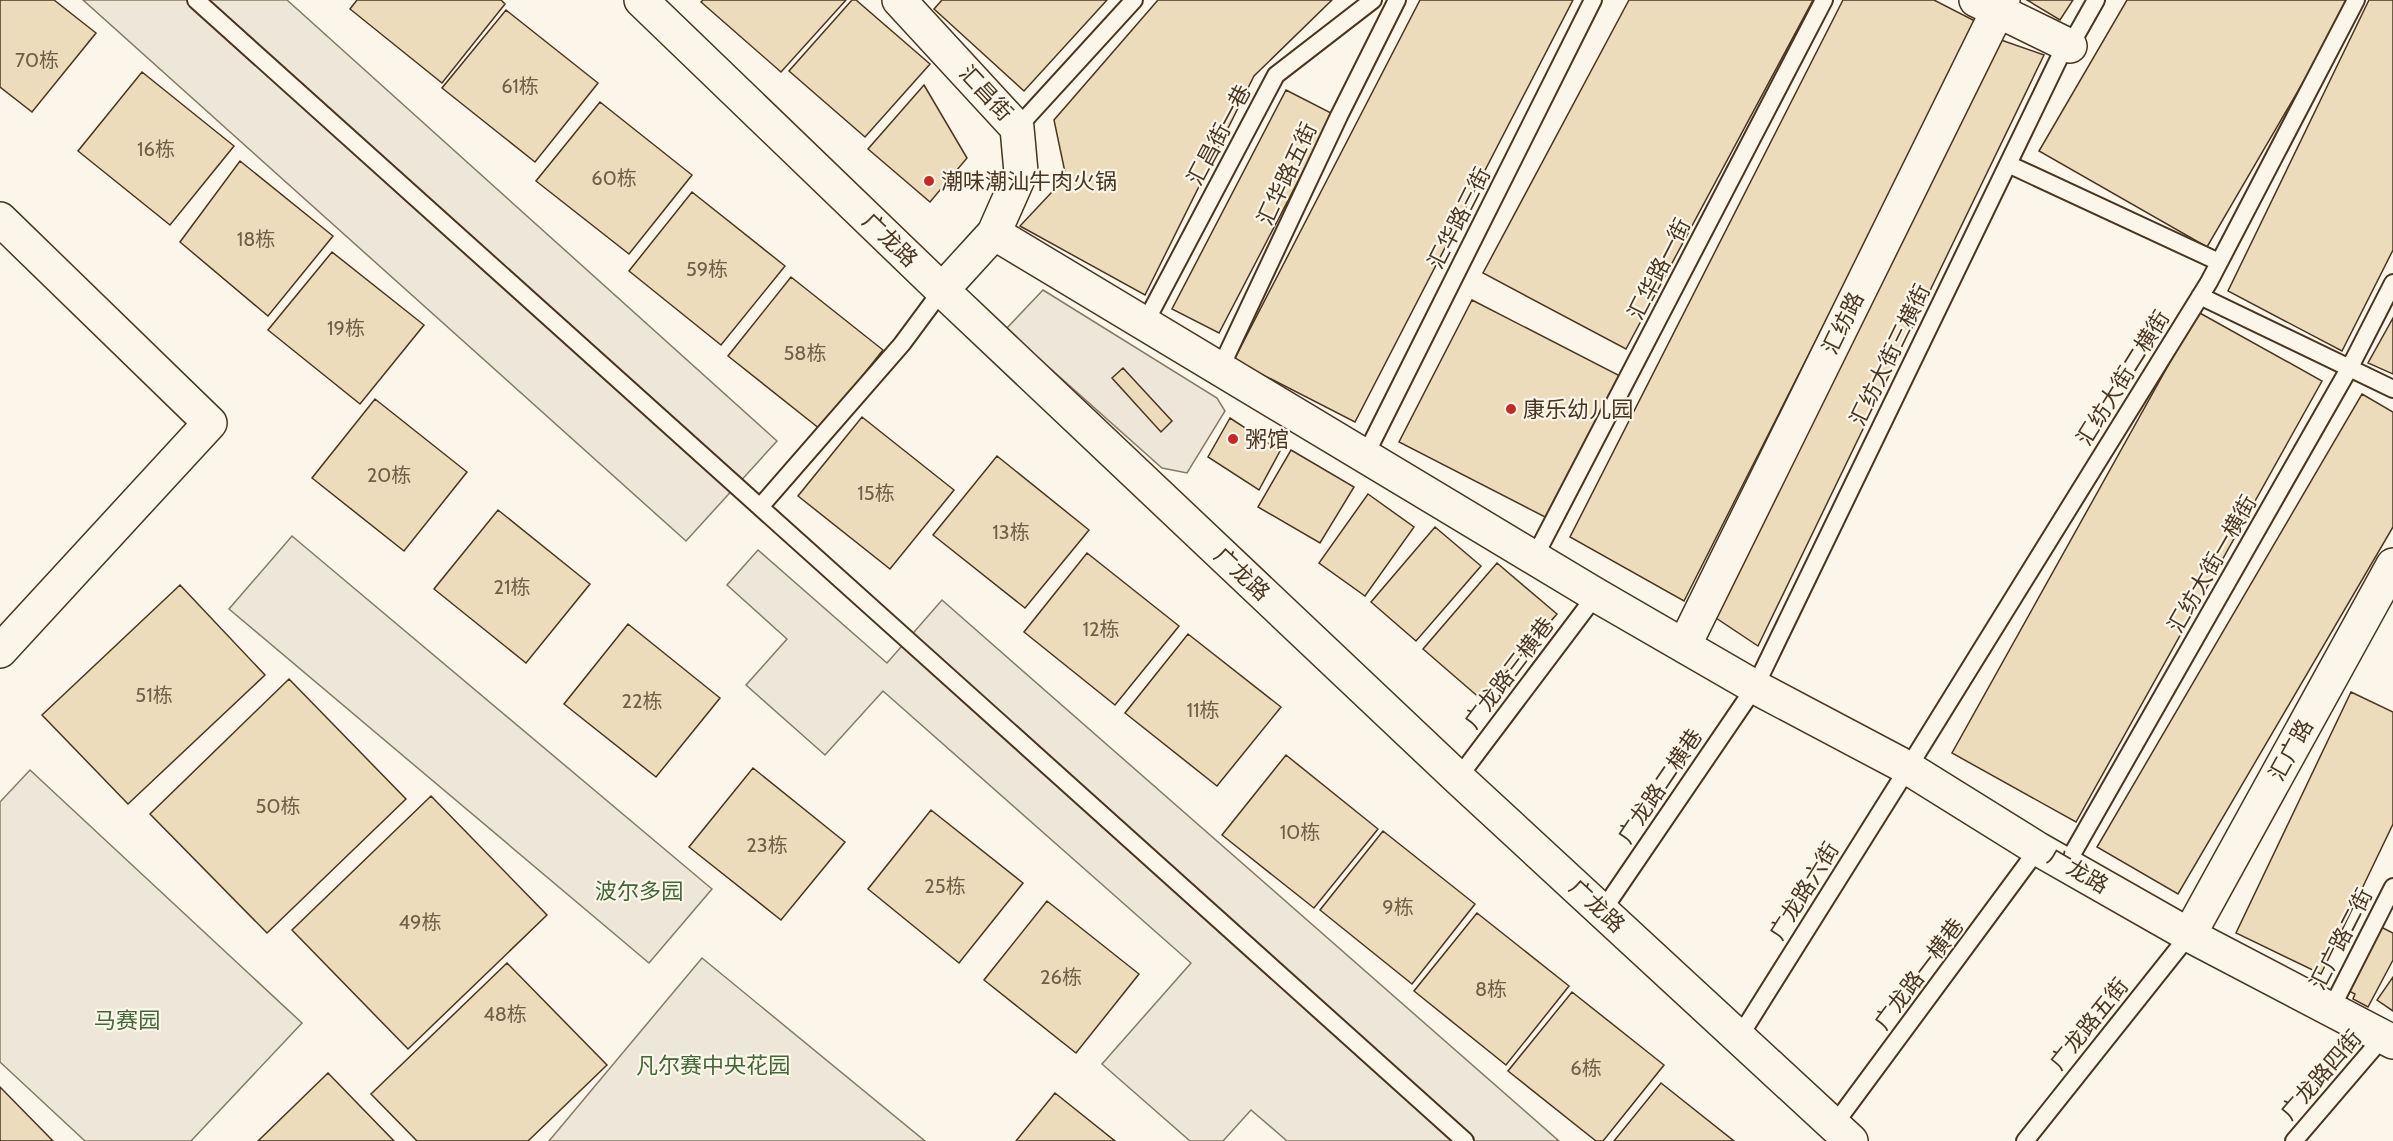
<svg xmlns="http://www.w3.org/2000/svg" width="2393" height="1141" viewBox="0 0 2393 1141" font-family="Cabin,'Noto Sans SC',sans-serif">
  <rect width="100%" height="100%" fill="#fbf6e9"/>
  <path fill="#ede6d9" stroke="#887966" stroke-width="1.5" d="M83 0H287L777 441 686 541Z
    M1043 290 1217 398 1225 411 1187 473 1162 468 1006 329Z
    M292 536 712 889 649 963 229 609Z
    M758 550 887 663 942 600 1559 1141H1287L1251 1110 1223 1141H1190L1102 1064 1191 963 883 691 825 755 746 685 787 639 727 585Z
    M30 770 302 1023 191 1141H85L0 1062V802Z
    M702 958 925 1141H549Z"/>
  <path fill="#ecdcbc" stroke="#4a3520" stroke-width="1.5" d="M0 0H54L96 33 32 112 0 87Z
    M357 0H501L505 4 442 83 350 9Z
    M703 0H846L781 72 701 2Z
    M852 0H856L930 64 865 137 789 71Z
    M942 0H1107L1024 91 934 9Z
    M1158 0H1332L1254 76 1145 295 1020 226 1066 177 1054 120Z
    M1420 0H1573L1355 422 1234 360Z
    M1629 0H1813L1626 349 1483 273Z
    M1843 0H1934L1977 22 1684 601 1570 537Z
    M2027 0H2073L2060 20Z
    M2127 0H2351L2207 247 2039 151Z
    M2369 0H2393V250L2342 351 2228 291Z
    M506 10 598 83 535 162 442 88Z
    M2001 40 2044 55 1758 646 1716 618Z
    M142 72 234 146 170 225 78 151Z
    M924 85 967 158 930 202 868 149Z
    M1286 90 1333 114 1219 333 1172 309Z
    M600 102 692 175 629 254 536 181Z
    M240 161 333 236 268 316 180 242Z
    M692 192 785 266 721 345 629 271Z
    M332 252 424 325 360 404 268 330Z
    M791 277 883 350 820 429 728 356Z
    M1472 300 1622 377 1549 519 1399 442Z
    M2198 312 2322 381 2076 822 1952 753Z
    M2393 318V374L2368 363Z
    M1123 368 1172 421 1161 432 1112 378Z
    M2362 394 2393 412V527L2178 894 2097 847Z
    M375 399 467 472 404 551 312 478Z
    M862 417 954 490 890 569 798 496Z
    M1230 418 1280 451 1259 490 1208 457Z
    M1291 450 1354 487 1320 543 1258 507Z
    M997 456 1089 530 1025 608 933 535Z
    M1368 494 1414 527 1365 596 1319 563Z
    M498 510 590 584 526 663 434 589Z
    M1435 527 1481 566 1416 641 1371 602Z
    M1087 553 1179 626 1115 705 1024 632Z
    M1497 563 1557 614 1482 700 1423 649Z
    M180 585 265 675 128 804 42 715Z
    M628 624 720 698 656 777 564 704Z
    M1188 634 1281 707 1217 786 1125 713Z
    M289 679 406 799 267 933 150 814Z
    M2351 692 2393 712V824L2321 974 2236 933Z
    M1286 755 1378 829 1314 908 1222 835Z
    M753 768 845 842 781 920 689 847Z
    M431 796 547 915 408 1049 292 930Z
    M931 810 1023 883 959 963 868 889Z
    M1383 831 1475 904 1412 984 1320 910Z
    M1047 901 1139 974 1076 1053 984 980Z
    M1477 913 1569 986 1506 1065 1414 991Z
    M2381 927 2393 933V960L2368 1007 2353 999 2355 994 2347 990Z
    M507 963 607 1065 528 1141H417L371 1094Z
    M2393 977V1011L2377 1000Z
    M1572 992 1664 1065 1603 1141H1596L1508 1071Z
    M328 1073 394 1141H258Z
    M1661 1083 1734 1141H1614Z
    M0 1087 53 1141H0Z
    M1055 1093 1115 1141H1016Z"/>
  <g fill="none" stroke-linecap="round" stroke-linejoin="round">
    <defs>
      <path id="lane" d="M196 0 1465 1141
        M2070 46 2096 0
        M1017 128 1134 0
        M2008 164 2219 262
        M2200 296 2393 389
        M1145 323 1276 75 1373 0
        M1220 369 1339 116 1397 0
        M1365 456 1593 0
        M760 507 902 344 942 290
        M1534 558 1824 0
        M1458 778 1596 595
        M2066 865 2350 367 2393 283
        M1603 910 1755 687 2066 44
        M2330 1011 2393 887
        M1738 1039 1908 768 2209 282 2356 0
        M1834 1125 2038 849
        M2025 1141 2189 935
        M2294 1141 2383 1037"/>
      <path id="street" d="M641 0 942 290 1458 778 1851 1141
        M899 0 1017 128 1021 172 994 233 942 290
        M1976 0 2070 46
        M0 219 210 423 0 651
        M994 233 1596 595 1755 687 1908 768 2038 849 2189 935 2393 1042
        M1684 646 2003 0
        M2189 935 2393 565"/>
    </defs>
    <use href="#lane" stroke="#4a3520" stroke-width="20"/>
    <use href="#street" stroke="#4a3520" stroke-width="36"/>
    <use href="#lane" stroke="#fbf6e9" stroke-width="16"/>
    <use href="#street" stroke="#fbf6e9" stroke-width="33"/>
  </g>
  <g fill="#c62828" stroke="#fbf6e9" stroke-width="2">
    <circle cx="929" cy="181" r="6"/>
    <circle cx="1511" cy="409" r="6"/>
    <circle cx="1233" cy="439" r="6"/>
  </g>
  <g text-anchor="middle" dominant-baseline="central" stroke-width="4.5" stroke-linejoin="round" paint-order="stroke">
    <g font-size="20" fill="#725f47">
      <text x="37" y="60">70栋</text>
      <text x="520" y="86">61栋</text>
      <text x="156" y="149">16栋</text>
      <text x="614" y="178">60栋</text>
      <text x="256" y="239">18栋</text>
      <text x="707" y="269">59栋</text>
      <text x="346" y="328">19栋</text>
      <text x="805" y="353">58栋</text>
      <text x="389" y="475">20栋</text>
      <text x="876" y="493">15栋</text>
      <text x="1011" y="532">13栋</text>
      <text x="512" y="587">21栋</text>
      <text x="1101" y="629">12栋</text>
      <text x="154" y="695">51栋</text>
      <text x="642" y="701">22栋</text>
      <text x="1203" y="710">11栋</text>
      <text x="278" y="806">50栋</text>
      <text x="1300" y="832">10栋</text>
      <text x="767" y="845">23栋</text>
      <text x="945" y="886">25栋</text>
      <text x="1398" y="907">9栋</text>
      <text x="420" y="922">49栋</text>
      <text x="1061" y="977">26栋</text>
      <text x="1491" y="989">8栋</text>
      <text x="505" y="1014">48栋</text>
      <text x="1586" y="1068">6栋</text>
    </g>
    <g font-size="22" fill="#4a3520" stroke="#fbf6e9">
      <text transform="translate(986 93) rotate(47)">汇昌街</text>
      <text transform="translate(1219 135) rotate(-62)">汇昌街一巷</text>
      <text transform="translate(1287 174) rotate(-65)">汇华路五街</text>
      <text transform="translate(1459 218) rotate(-63)">汇华路三街</text>
      <text transform="translate(890 240) rotate(44)">广龙路</text>
      <text transform="translate(1659 269) rotate(-63)">汇华路一街</text>
      <text transform="translate(1843 323) rotate(-64)">汇纺路</text>
      <text transform="translate(1890 355) rotate(-64)">汇纺大街三横街</text>
      <text transform="translate(2123 378) rotate(-58)">汇纺大街二横街</text>
      <text transform="translate(2212 564) rotate(-60)">汇纺大街一横街</text>
      <text transform="translate(1242 574) rotate(43)">广龙路</text>
      <text transform="translate(1509 673) rotate(-53)">广龙路三横巷</text>
      <text transform="translate(2291 750) rotate(-61)">汇广路</text>
      <text transform="translate(1660 786) rotate(-56)">广龙路二横巷</text>
      <text transform="translate(2078 871) rotate(30)">广龙路</text>
      <text transform="translate(1804 891) rotate(-58)">广龙路六街</text>
      <text transform="translate(1597 906) rotate(43)">广龙路</text>
      <text transform="translate(2341 939) rotate(-63)">汇广路二街</text>
      <text transform="translate(1919 974) rotate(-53)">广龙路一横巷</text>
      <text transform="translate(2089 1024) rotate(-51)">广龙路五街</text>
      <text transform="translate(2321 1075) rotate(-49)">广龙路四街</text>
    </g>
    <g font-size="22" fill="#4a3520" stroke="#fbf6e9" text-anchor="start">
      <text x="941" y="181">潮味潮汕牛肉火锅</text>
      <text x="1523" y="409">康乐幼儿园</text>
      <text x="1245" y="439">粥馆</text>
    </g>
    <g font-size="22" fill="#436837" stroke="#fbf6e9">
      <text x="639" y="891">波尔多园</text>
      <text x="127" y="1020">马赛园</text>
      <text x="713" y="1065">凡尔赛中央花园</text>
    </g>
  </g>
</svg>
